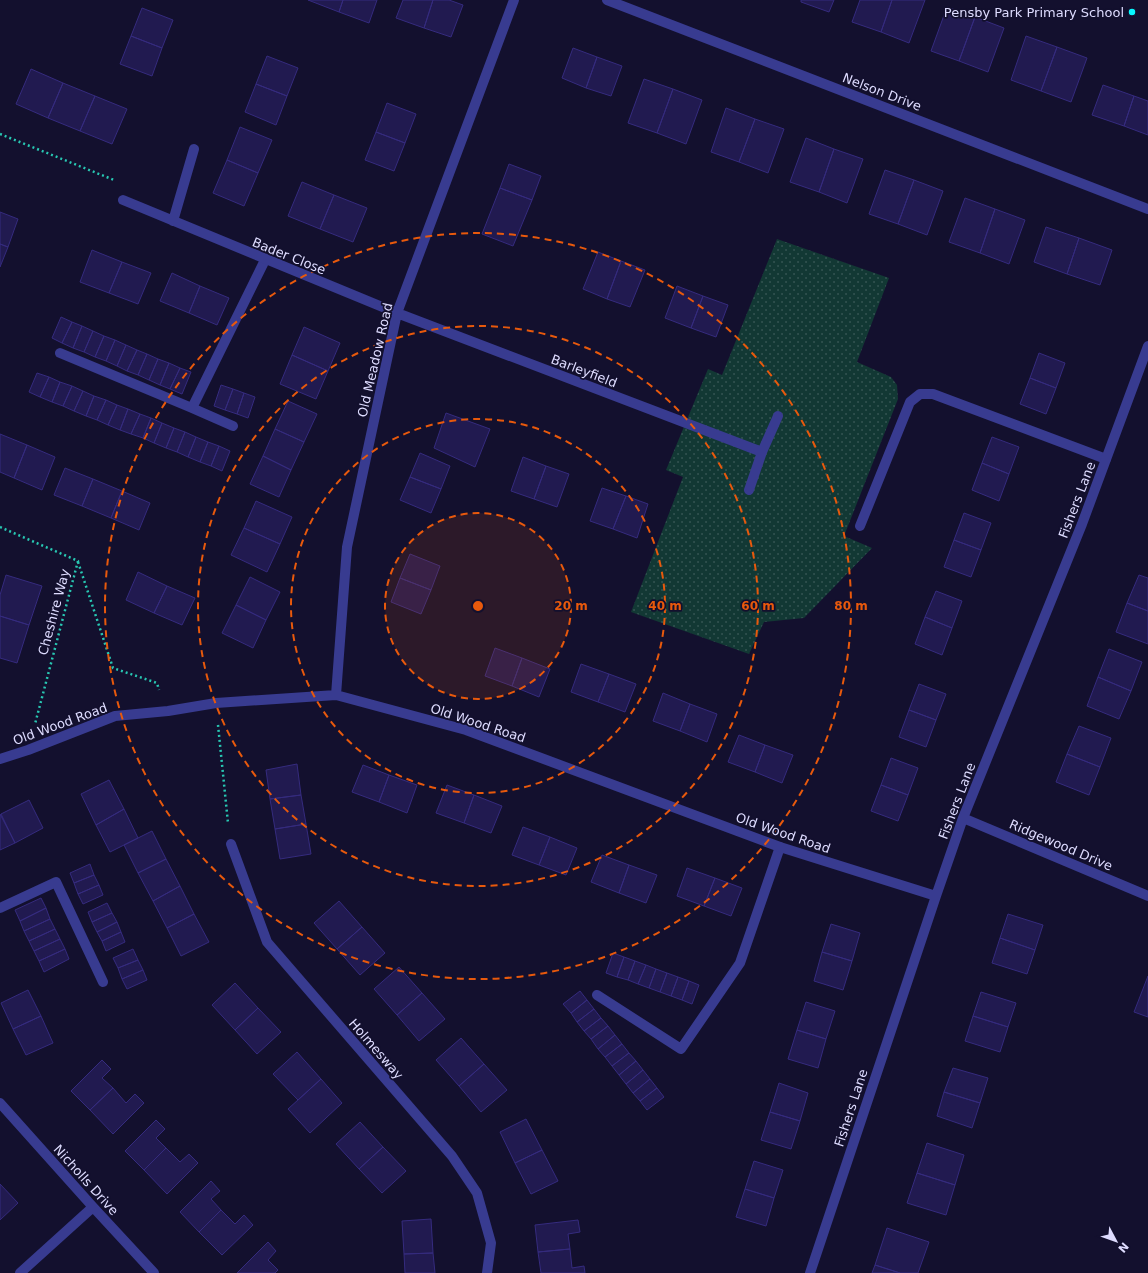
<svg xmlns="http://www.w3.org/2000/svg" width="1148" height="1273" viewBox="0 0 1148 1273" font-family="'DejaVu Sans',sans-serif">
  <defs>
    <pattern id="grass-dots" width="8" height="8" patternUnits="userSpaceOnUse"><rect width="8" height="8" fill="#123834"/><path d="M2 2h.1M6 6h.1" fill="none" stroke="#345452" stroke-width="1.8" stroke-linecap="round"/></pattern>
  </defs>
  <rect width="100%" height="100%" fill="#13102e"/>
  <path fill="url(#grass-dots)" d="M777 239 889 278 857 362 891 377 897 385 898 399 844 536 872 548 804 618 764 622 749 654 631 612 683 477 666 470 708 369 722 375Z"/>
  <path fill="#211a50" stroke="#352b7e" d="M308 0H343L339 12Z
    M343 0H377L369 23 339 12Z
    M403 0H433L424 28 396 18Z
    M433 0H449L463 5 451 37 424 28Z
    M801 0H834L829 12 801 2Z
    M860 0H892L881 32 852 22Z
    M892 0H925L909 43 881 32Z
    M947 7 975 17 959 61 931 51Z
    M142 8 173 20 162 48 131 36Z
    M975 17 1004 28 988 72 959 61Z
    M131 36 162 48 152 76 120 64Z
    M1026 36 1057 47 1041 91 1011 80Z
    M1057 47 1087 58 1071 102 1041 91Z
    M573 48 597 57 586 88 562 78Z
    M267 56 298 68 287 96 256 84Z
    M597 57 622 66 611 96 586 88Z
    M31 69 63 83 48 118 16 104Z
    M644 79 673 89 657 133 628 123Z
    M63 83 95 96 80 131 48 118Z
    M256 84 287 96 276 125 245 112Z
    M1103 85 1134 96 1124 126 1092 115Z
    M673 89 702 100 686 144 657 133Z
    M95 96 127 109 112 144 80 131Z
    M1134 96 1148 101V135L1124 126Z
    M387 103 416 114 405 143 376 132Z
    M726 108 755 119 739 162 711 152Z
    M755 119 784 129 768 173 739 162Z
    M240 127 272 140 258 173 227 160Z
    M376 132 405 143 394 171 365 160Z
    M806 138 834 149 819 192 790 182Z
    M834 149 863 159 847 203 819 192Z
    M227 160 258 173 244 206 213 193Z
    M509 164 541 176 532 200 500 188Z
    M885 170 914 180 898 224 869 214Z
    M914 180 943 191 927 235 898 224Z
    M302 182 334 195 320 229 288 216Z
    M500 188 532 200 513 246 482 234Z
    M334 195 367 208 353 242 320 229Z
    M965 198 995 209 980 253 949 242Z
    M995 209 1025 220 1009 264 980 253Z
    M0 212 18 219 8 247 0 244Z
    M1046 227 1079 238 1067 274 1034 262Z
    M1079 238 1112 250 1100 285 1067 274Z
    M0 244 8 247 0 267Z
    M92 250 122 262 109 293 80 282Z
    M598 252 621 261 607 299 583 289Z
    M621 261 645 270 630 307 607 299Z
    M122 262 151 273 138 304 109 293Z
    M172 273 200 286 189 313 160 301Z
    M200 286 229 298 217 325 189 313Z
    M677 286 703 296 691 328 665 318Z
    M703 296 728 305 716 337 691 328Z
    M61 317 72 322 62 343 52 338Z
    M72 322 82 326 73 348 62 343Z
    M82 326 93 331 84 352 73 348Z
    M304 327 340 343 328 371 292 355Z
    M93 331 104 336 95 357 84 352Z
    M104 336 115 340 106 361 95 357Z
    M115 340 126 345 117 366 106 361Z
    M126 345 137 350 127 371 117 366Z
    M137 350 147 354 138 375 127 371Z
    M1039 353 1065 363 1056 388 1030 378Z
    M147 354 158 359 149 380 138 375Z
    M292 355 328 371 316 399 280 384Z
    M158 359 169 363 160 385 149 380Z
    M169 363 180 368 170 389 160 385Z
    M180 368 191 372 182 394 170 389Z
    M37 373 49 377 40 397 29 392Z
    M49 377 60 382 52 402 40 397Z
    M1030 378 1056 388 1046 414 1020 404Z
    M60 382 72 386 63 406 52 402Z
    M221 385 233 389 225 410 214 406Z
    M72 386 83 391 74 411 63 406Z
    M233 389 244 393 237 414 225 410Z
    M83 391 94 396 86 416 74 411Z
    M244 393 255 397 248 418 237 414Z
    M94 396 106 400 97 420 86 416Z
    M106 400 117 405 108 425 97 420Z
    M288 401 317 414 304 442 275 429Z
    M117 405 128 409 120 430 108 425Z
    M128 409 140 414 131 434 120 430Z
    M446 413 490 429 475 467 434 448Z
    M140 414 151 418 143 438 131 434Z
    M151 418 162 423 154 443 143 438Z
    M162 423 174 428 166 448 154 443Z
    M174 428 185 432 177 452 166 448Z
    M275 429 304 442 291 470 263 456Z
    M185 432 196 437 188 457 177 452Z
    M0 434 27 445 14 478 0 472Z
    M196 437 208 442 200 462 188 457Z
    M992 437 1019 447 1009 474 982 463Z
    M208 442 219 446 211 466 200 462Z
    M27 445 55 457 42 490 14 478Z
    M219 446 230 451 222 471 211 466Z
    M420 453 450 466 441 489 410 477Z
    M263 456 291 470 279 497 250 484Z
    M523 457 546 466 534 499 511 491Z
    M982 463 1009 474 999 501 972 490Z
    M546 466 569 474 557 507 534 499Z
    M65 468 93 479 82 506 54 495Z
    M410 477 441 489 431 513 400 500Z
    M93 479 122 491 111 518 82 506Z
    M602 488 626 496 613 529 590 521Z
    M122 491 150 503 139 530 111 518Z
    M626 496 648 504 637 538 613 529Z
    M256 501 292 517 280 544 244 528Z
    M964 513 991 523 981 550 954 540Z
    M244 528 280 544 267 572 231 555Z
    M954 540 981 550 971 577 944 567Z
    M410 554 440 566 431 590 400 578Z
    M138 572 167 586 154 613 126 600Z
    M6 575 42 586 29 625 0 616V595Z
    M1139 575 1148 578V611L1127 603Z
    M250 577 280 592 266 620 236 605Z
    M400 578 431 590 421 614 391 602Z
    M167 586 195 598 182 625 154 613Z
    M936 591 962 601 952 628 925 617Z
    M1127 603 1148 611V644L1116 632Z
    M236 605 266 620 253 648 222 633Z
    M0 616 29 625 17 663 0 658Z
    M925 617 952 628 942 655 915 644Z
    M495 648 522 658 512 686 485 676Z
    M1109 649 1142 662 1131 691 1098 677Z
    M522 658 550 669 539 697 512 686Z
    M581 664 609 674 598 702 571 692Z
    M609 674 636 684 625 712 598 702Z
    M1098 677 1131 691 1119 719 1087 706Z
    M919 684 946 694 936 720 909 710Z
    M663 693 690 704 680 731 653 721Z
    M690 704 717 714 707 742 680 731Z
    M909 710 936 720 926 747 899 737Z
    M1079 726 1111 738 1100 767 1067 754Z
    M739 735 765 745 755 772 728 762Z
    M765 745 793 755 782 783 755 772Z
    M1067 754 1100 767 1089 795 1056 782Z
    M891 758 918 768 908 795 881 785Z
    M297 764 301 795 270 799 266 770Z
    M363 765 389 775 379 802 352 792Z
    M389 775 417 785 407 813 379 802Z
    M109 780 124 809 96 825 81 794Z
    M447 785 474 795 464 823 436 813Z
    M881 785 908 795 898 821 871 811Z
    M301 795 306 824 275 829 270 799Z
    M474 795 502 806 491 833 464 823Z
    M29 800 43 828 15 843 1 814Z
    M124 809 138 838 110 852 96 825Z
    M0 814 15 843 0 850Z
    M306 824 311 854 280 859 275 829Z
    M523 827 550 837 539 865 512 855Z
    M152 831 166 859 138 873 124 845Z
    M550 837 577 848 566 875 539 865Z
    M602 855 629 865 619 893 591 882Z
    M166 859 180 886 153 901 138 873Z
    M90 864 94 875 74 883 70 873Z
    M629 865 657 875 646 903 619 893Z
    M687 868 715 878 704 906 677 896Z
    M94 875 99 885 78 894 74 883Z
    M715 878 742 888 731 916 704 906Z
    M99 885 103 895 83 904 78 894Z
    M180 886 194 914 167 928 153 901Z
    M41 898 46 908 20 921 15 910Z
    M339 901 362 927 337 949 314 923Z
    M107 903 112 913 92 922 88 912Z
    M46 908 50 919 24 931 20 921Z
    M112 913 117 922 97 932 92 922Z
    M194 914 209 942 181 956 167 928Z
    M1008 914 1043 925 1035 950 1000 938Z
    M50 919 55 929 29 941 24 931Z
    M117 922 121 932 102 941 97 932Z
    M831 924 860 933 852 961 822 952Z
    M362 927 385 953 360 975 337 949Z
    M55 929 60 939 34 951 29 941Z
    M121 932 125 942 106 951 102 941Z
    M1000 938 1035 950 1027 974 992 963Z
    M60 939 65 949 39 961 34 951Z
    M65 949 69 959 44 972 39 961Z
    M133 949 138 960 118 968 113 958Z
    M822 952 852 961 843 990 814 981Z
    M613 953 624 957 617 977 606 973Z
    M624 957 635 961 628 980 617 977Z
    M138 960 143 970 122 979 118 968Z
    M635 961 646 965 638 984 628 980Z
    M646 965 656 969 649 988 638 984Z
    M399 967 422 993 397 1015 374 989Z
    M656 969 667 973 660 992 649 988Z
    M143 970 147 980 127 989 122 979Z
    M667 973 678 977 671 996 660 992Z
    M1148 976V1017L1134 1012Z
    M678 977 689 981 682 1000 671 996Z
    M689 981 699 985 692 1004 682 1000Z
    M235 983 258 1008 235 1030 212 1005Z
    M28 990 41 1016 13 1029 1 1003Z
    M580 991 587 1000 571 1013 563 1004Z
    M981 992 1016 1003 1008 1027 973 1016Z
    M422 993 445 1019 419 1041 397 1015Z
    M587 1000 594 1009 577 1022 571 1013Z
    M806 1002 835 1011 826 1039 797 1030Z
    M258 1008 281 1032 257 1054 235 1030Z
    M594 1009 601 1018 584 1031 577 1022Z
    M41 1016 53 1043 26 1055 13 1029Z
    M973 1016 1008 1027 1000 1052 965 1041Z
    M601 1018 608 1026 591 1039 584 1031Z
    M608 1026 615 1035 598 1049 591 1039Z
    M797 1030 826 1039 818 1068 788 1059Z
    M615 1035 622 1044 605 1057 598 1049Z
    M461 1038 484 1064 459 1086 436 1060Z
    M622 1044 629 1053 612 1066 605 1057Z
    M297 1052 321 1079 298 1100 273 1074Z
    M629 1053 636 1061 619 1075 612 1066Z
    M102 1060 111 1069 102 1078 113 1088 90 1110 71 1091Z
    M636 1061 643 1070 626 1084 619 1075Z
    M484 1064 507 1090 481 1112 459 1086Z
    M953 1068 988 1078 980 1103 944 1092Z
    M643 1070 650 1079 633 1093 626 1084Z
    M321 1079 342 1103 310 1133 288 1109Z
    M650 1079 657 1088 640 1101 633 1093Z
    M779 1083 808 1093 800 1121 770 1112Z
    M113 1088 126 1103 135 1094 144 1103 113 1134 90 1110Z
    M657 1088 664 1097 647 1110 640 1101Z
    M944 1092 980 1103 972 1128 937 1116Z
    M770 1112 800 1121 791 1149 761 1140Z
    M526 1119 542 1150 515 1163 500 1132Z
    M156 1120 165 1129 156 1138 166 1148 144 1170 125 1151Z
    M360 1122 383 1147 359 1169 336 1144Z
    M927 1143 964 1155 955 1185 917 1173Z
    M383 1147 406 1171 382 1193 359 1169Z
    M166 1148 180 1162 189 1154 198 1163 167 1194 144 1170Z
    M542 1150 558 1181 531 1194 515 1163Z
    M754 1161 783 1170 774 1198 745 1189Z
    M917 1173 955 1185 946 1215 907 1203Z
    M211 1181 220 1191 211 1199 221 1210 199 1232 180 1212Z
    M0 1184 18 1203 0 1220Z
    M745 1189 774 1198 766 1226 736 1217Z
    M221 1210 235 1224 244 1215 253 1225 222 1255 199 1232Z
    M431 1219 433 1253 404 1254 402 1221Z
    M578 1220 580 1232 568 1234 570 1249 538 1252 535 1225Z
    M887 1228 929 1242 918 1273H900L875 1265Z
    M268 1242 276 1251 268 1260 278 1270 275 1273H237Z
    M570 1249 572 1268 584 1266 585 1273H541L538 1252Z
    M433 1253 435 1273H405L404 1254Z
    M875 1265 900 1273H872Z"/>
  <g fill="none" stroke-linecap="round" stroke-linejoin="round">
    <path stroke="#28c7b2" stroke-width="2.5" stroke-dasharray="2 3" stroke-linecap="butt" d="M0 134 114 180
      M0 527 78 561 35 724
      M78 562 113 668 157 683 159 690
      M218 725 228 823"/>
    <path stroke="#383b90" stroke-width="10" d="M60 353 192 408
      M233 426 192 408 265 260
      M860 526 910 402 920 394H933L1106 459
      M0 908 56 882 103 982
      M597 995 681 1049 740 963 780 847"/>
    <path stroke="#383b90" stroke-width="10" d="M607 0 1148 209
      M123 200 397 313 762 452
      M173 221 194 149
      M749 490 762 452 778 416
      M336 695 347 547 397 313 514 0
      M0 759 28 750 115 716 168 711 216 703 336 695 466 730 780 847 936 896
      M963 818 1148 896
      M231 844 267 942 452 1156 477 1193 491 1243 487 1273
      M0 1103 93 1207 154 1273
      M20 1273 93 1207
      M810 1273 936 896 963 818 1082 524 1148 346"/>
  </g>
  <circle cx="478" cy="606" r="93" fill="#e8590c" fill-opacity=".12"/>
  <g fill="none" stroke="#e8590c" stroke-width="2" stroke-dasharray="7 5">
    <circle cx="478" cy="606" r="93"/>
    <circle cx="478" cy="606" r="187"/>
    <circle cx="478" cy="606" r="280"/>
    <circle cx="478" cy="606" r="373"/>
  </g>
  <circle fill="#08f8ff" stroke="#13102e" stroke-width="1.5" cx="1132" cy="12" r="4"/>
  <g text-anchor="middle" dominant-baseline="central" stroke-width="3.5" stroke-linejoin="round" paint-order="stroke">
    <g font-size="13" fill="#dedcff" stroke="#13102e" text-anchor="end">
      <text x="1124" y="12">Pensby Park Primary School</text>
    </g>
    <g font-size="13" fill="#dedcff" stroke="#13102e">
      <text transform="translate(882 92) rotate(21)">Nelson Drive</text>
      <text transform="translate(289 256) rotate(22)">Bader Close</text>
      <text transform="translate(375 360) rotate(-77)">Old Meadow Road</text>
      <text transform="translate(584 371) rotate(21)">Barleyfield</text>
      <text transform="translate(1077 500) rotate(-69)">Fishers Lane</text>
      <text transform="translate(54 612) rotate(-75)">Cheshire Way</text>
      <text transform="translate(478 723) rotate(18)">Old Wood Road</text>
      <text transform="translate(60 724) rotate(-20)">Old Wood Road</text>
      <text transform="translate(957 801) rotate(-69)">Fishers Lane</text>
      <text transform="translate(783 833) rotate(19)">Old Wood Road</text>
      <text transform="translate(1061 845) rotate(23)">Ridgewood Drive</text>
      <text transform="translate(376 1049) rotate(49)">Holmesway</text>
      <text transform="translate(851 1108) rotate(-72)">Fishers Lane</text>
      <text transform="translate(86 1180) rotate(48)">Nicholls Drive</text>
    </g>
  </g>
  <circle cx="478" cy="606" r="6" fill="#e8590c" stroke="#13102e" stroke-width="2"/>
  <g font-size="12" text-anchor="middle" font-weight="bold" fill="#e8590c" stroke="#13102e" stroke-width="3.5" stroke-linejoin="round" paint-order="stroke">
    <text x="571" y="610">20 m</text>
    <text x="665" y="610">40 m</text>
    <text x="758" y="610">60 m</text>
    <text x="851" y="610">80 m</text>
  </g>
  <g transform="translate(1116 1241) rotate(131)" stroke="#13102e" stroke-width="3" paint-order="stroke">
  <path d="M0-3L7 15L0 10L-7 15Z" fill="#dedcff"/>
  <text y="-6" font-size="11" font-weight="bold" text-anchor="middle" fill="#dedcff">N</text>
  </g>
</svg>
